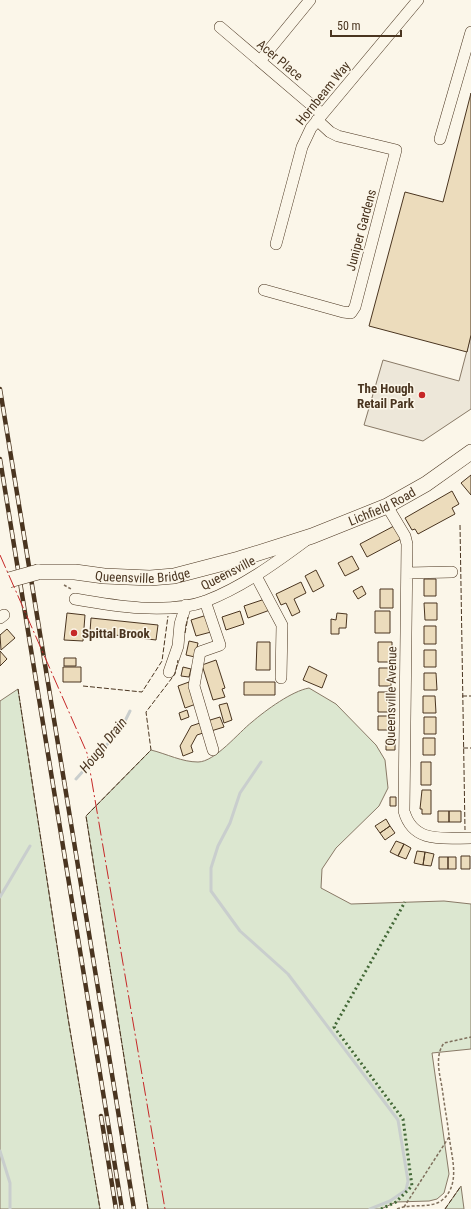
<svg xmlns="http://www.w3.org/2000/svg" width="471" height="1209" viewBox="0 0 471 1209" font-family="'Roboto Condensed',sans-serif">
  <rect width="100%" height="100%" fill="#fbf6e9"/>
  <path fill="#dce7d0" stroke="#887966" d="M309 688 336 704 376 745 385 760 388 788 379 806 336 848 322 869 321 888 351 904 444 901 471 904V1049L432 1053 449 1174 444 1193 437 1199 429 1201 396 1202 381 1209H148L86 816 151 750C167 754 182 762 198 762 215 762 239 732 252 722 266 710 292 691 309 688Z
    M18 689 68 1018 100 1209H0V701Z
    M461 1186 464 1209H445Z"/>
  <path fill="#ede7d9" stroke="#887966" d="M471 335V409L423 441 364 425 383 360 459 381Z"/>
  <g fill="none" stroke-linecap="round" stroke-linejoin="round">
    <path stroke="#c9cecd" stroke-width="3" d="M261 762 240 793 230 823 218 846 211 868V891L240 931 288 974 398 1120 408 1181 406 1190 390 1201 370 1209
      M76 779 121 729 130 711
      M0 897 30 846
      M0 1151 10 1183V1209"/>
  </g>
  <path fill="#ecdcbc" stroke="#4a3520" d="M471 93V335L467 352 369 326 405 192 443 202Z
    M471 475V495L461 483Z
    M452 491 459 504 452 508 455 514 418 534 415 529 412 530 405 518Z
    M394 526 401 539 367 557 360 544Z
    M352 556 359 569 345 576 338 563Z
    M316 570 324 586 313 592 305 576Z
    M424 579H436V596H424Z
    M301 582 306 593 294 599 300 612 292 616 286 603 281 605 276 594Z
    M362 586 366 594 358 599 353 591Z
    M380 589H393V608H380Z
    M265 599 270 610 248 618 244 606Z
    M424 603H437V620H425Z
    M240 611 244 624 226 630 222 617Z
    M375 611H390V633H375Z
    M67 613 85 615 83 641 64 640Z
    M337 613 347 614 346 628H339V634H331V619L336 620Z
    M207 615 211 632 196 636 191 620Z
    M91 618 158 625 156 640 90 632Z
    M424 626H436V644H424Z
    M7 629 15 638 1 650 0 635Z
    M189 641 198 643 195 657 186 655Z
    M257 642H270V670H256Z
    M378 642H392V662H378Z
    M424 650H436V667H424Z
    M0 651 7 659 0 666Z
    M64 658H76V666H64Z
    M216 660 225 688 222 689 225 697 213 700 202 665Z
    M309 666 327 675 322 688 303 680Z
    M63 667H81V682H63Z
    M183 667 191 669 189 677 181 676Z
    M379 668H391V686H379Z
    M424 673H436L437 690H424Z
    M189 682 196 704 185 708 178 686Z
    M244 682H275V695H244Z
    M378 692H391V712H378Z
    M423 696H435L436 713H423Z
    M227 703 232 720 224 723 219 705Z
    M187 710 189 717 181 720 179 713Z
    M378 716H389L390 730H378Z
    M220 717 224 727 211 731 207 721Z
    M424 717H436V734H424Z
    M200 723 203 733 197 735 191 746 193 752 183 756 180 746 191 726Z
    M423 738H435V755H423Z
    M386 741H395V750H386Z
    M421 762H431V785H421Z
    M422 790H431V814H422V809H420Z
    M390 797H396V806H390Z
    M438 811H449V822H438Z
    M449 811H461V822H449Z
    M386 819 390 826 380 833 375 826Z
    M390 826 395 833 385 840 380 833Z
    M396 841 404 844 398 856 390 852Z
    M404 844 411 848 406 859 398 856Z
    M417 851 425 852 423 865 414 863Z
    M425 852 434 854 431 866 423 865Z
    M461 856H470V869H461Z
    M439 857H448V869H439Z
    M448 857H456V869H448Z"/>
  <g fill="none" stroke-linecap="round" stroke-linejoin="round">
    <defs>
      <path id="minor" d="M220 27 322 114
        M260 61 310 0
        M440 139 471 32
        M276 244 302 147 311 128 418 0
        M264 290 343 312 351 313 355 307 396 150 338 136 330 132 317 120
        M387 506 405 536 407 544 404 811C413 844 444 838 471 838
        M407 573 452 572
        M256 576 282 625 281 678
        M75 599C114 606 168 615 206 601 242 587 274 564 305 541
        M205 601 220 645 200 652 194 686 213 750
        M0 618 4 615
        M169 672 178 646 180 624 186 605"/>
      <g id="highway">
        <path id="s1" d="M38 572H75L104 576 150 578 174 576 239 559 312 536 387 506 426 484 471 452"/>
      </g>
    </defs>
    <use href="#minor" stroke="#4a3520" stroke-width="12"/>
    <use href="#highway" stroke="#4a3520" stroke-width="16"/>
    <path stroke="#7f6f5c" stroke-width="1.5" stroke-dasharray="3 2" stroke-linecap="butt" d="M64 585 71 589
      M404 1207 449 1137
      M397 1209C411 1203 428 1209 441 1201 462 1185 451 1156 449 1135 447 1119 444 1103 442 1087 439 1072 435 1055 444 1043L471 1037"/>
    <use href="#minor" stroke="#fbf6e9" stroke-width="11"/>
    <use href="#highway" stroke="#fbf6e9" stroke-width="15"/>
    <defs>
      <path id="rail" d="M0 389 134 1209
        M0 459 122 1209
        M101 1116 116 1209"/>
    </defs>
    <use href="#rail" stroke="#4a3520" stroke-width="4.5"/>
    <use href="#rail" stroke="#fbf6e9" stroke-width="3" stroke-dasharray="9" stroke-linecap="butt"/>
    <defs>
      <path id="highway-bridge" d="M9 580 38 572"/>
    </defs>
    <use href="#highway-bridge" stroke="#4a3520" stroke-width="16" stroke-linecap="butt"/>
    <use href="#highway-bridge" stroke="#fbf6e9" stroke-width="15"/>
    <path stroke="#436837" stroke-width="3" stroke-dasharray="2 3" stroke-linecap="butt" d="M381 1209 396 1202 412 1186 403 1119 334 1027 405 902"/>
    <path stroke="#4a3520" stroke-width="1" stroke-dasharray="5 2" stroke-linecap="butt" d="M460 525 465 830
      M185 633 188 617
      M83 686 142 692 162 661 168 616
      M18 689 68 1018 100 1209
      M462 696H471
      M463 748H471
      M148 1209 86 816 151 750 146 712 175 674 178 660
      M445 1209 461 1186"/>
    <path stroke="#c62828" stroke-width="1" stroke-dasharray="14 3 2 3" stroke-linecap="butt" d="M0 555 87 753 165 1209"/>
  </g>
  <g fill="#c62828" stroke="#fbf6e9" stroke-width="1.5">
    <circle cx="422" cy="395" r="4"/>
    <circle cx="74" cy="633" r="4"/>
  </g>
  <g text-anchor="middle" dominant-baseline="central" stroke-width="3" stroke-linejoin="round" paint-order="stroke">
    <g font-size="13" fill="#4a3520" stroke="#fbf6e9">
      <text transform="translate(280 60) rotate(40)">Acer Place</text>
      <text transform="translate(323 93) rotate(-51)">Hornbeam Way</text>
      <text transform="translate(361 230) rotate(-75)">Juniper Gardens</text>
      <text stroke="none"><textPath href="#s1" startOffset="356">Lichfield Road</textPath></text>
      <text stroke="none"><textPath href="#s1" startOffset="105">Queensville Bridge</textPath></text>
      <text transform="translate(228 573) rotate(-27)">Queensville</text>
      <text transform="translate(391 696) rotate(-89)">Queensville Avenue</text>
    </g>
    <g font-size="13" font-weight="bold" fill="#4a3520" stroke="#fbf6e9" text-anchor="end">
      <text x="414" y="388">The Hough<tspan x="414" dy="15">Retail Park</tspan></text>
      <text x="82" y="633" text-anchor="start">Spittal Brook</text>
    </g>
    <g font-size="14" font-style="italic" fill="#4a3520" stroke="#fbf6e9">
      <text transform="translate(103 745) rotate(-51)">Hough Drain</text>
    </g>
  </g>
  <path d="M331 30v6h70v-6" fill="none" stroke="#4a3520" stroke-width="2"/>
  <text x="337" y="30" font-size="12" fill="#4a3520" stroke="#fbf6e9" stroke-width="3" paint-order="stroke">50 m</text>
</svg>
